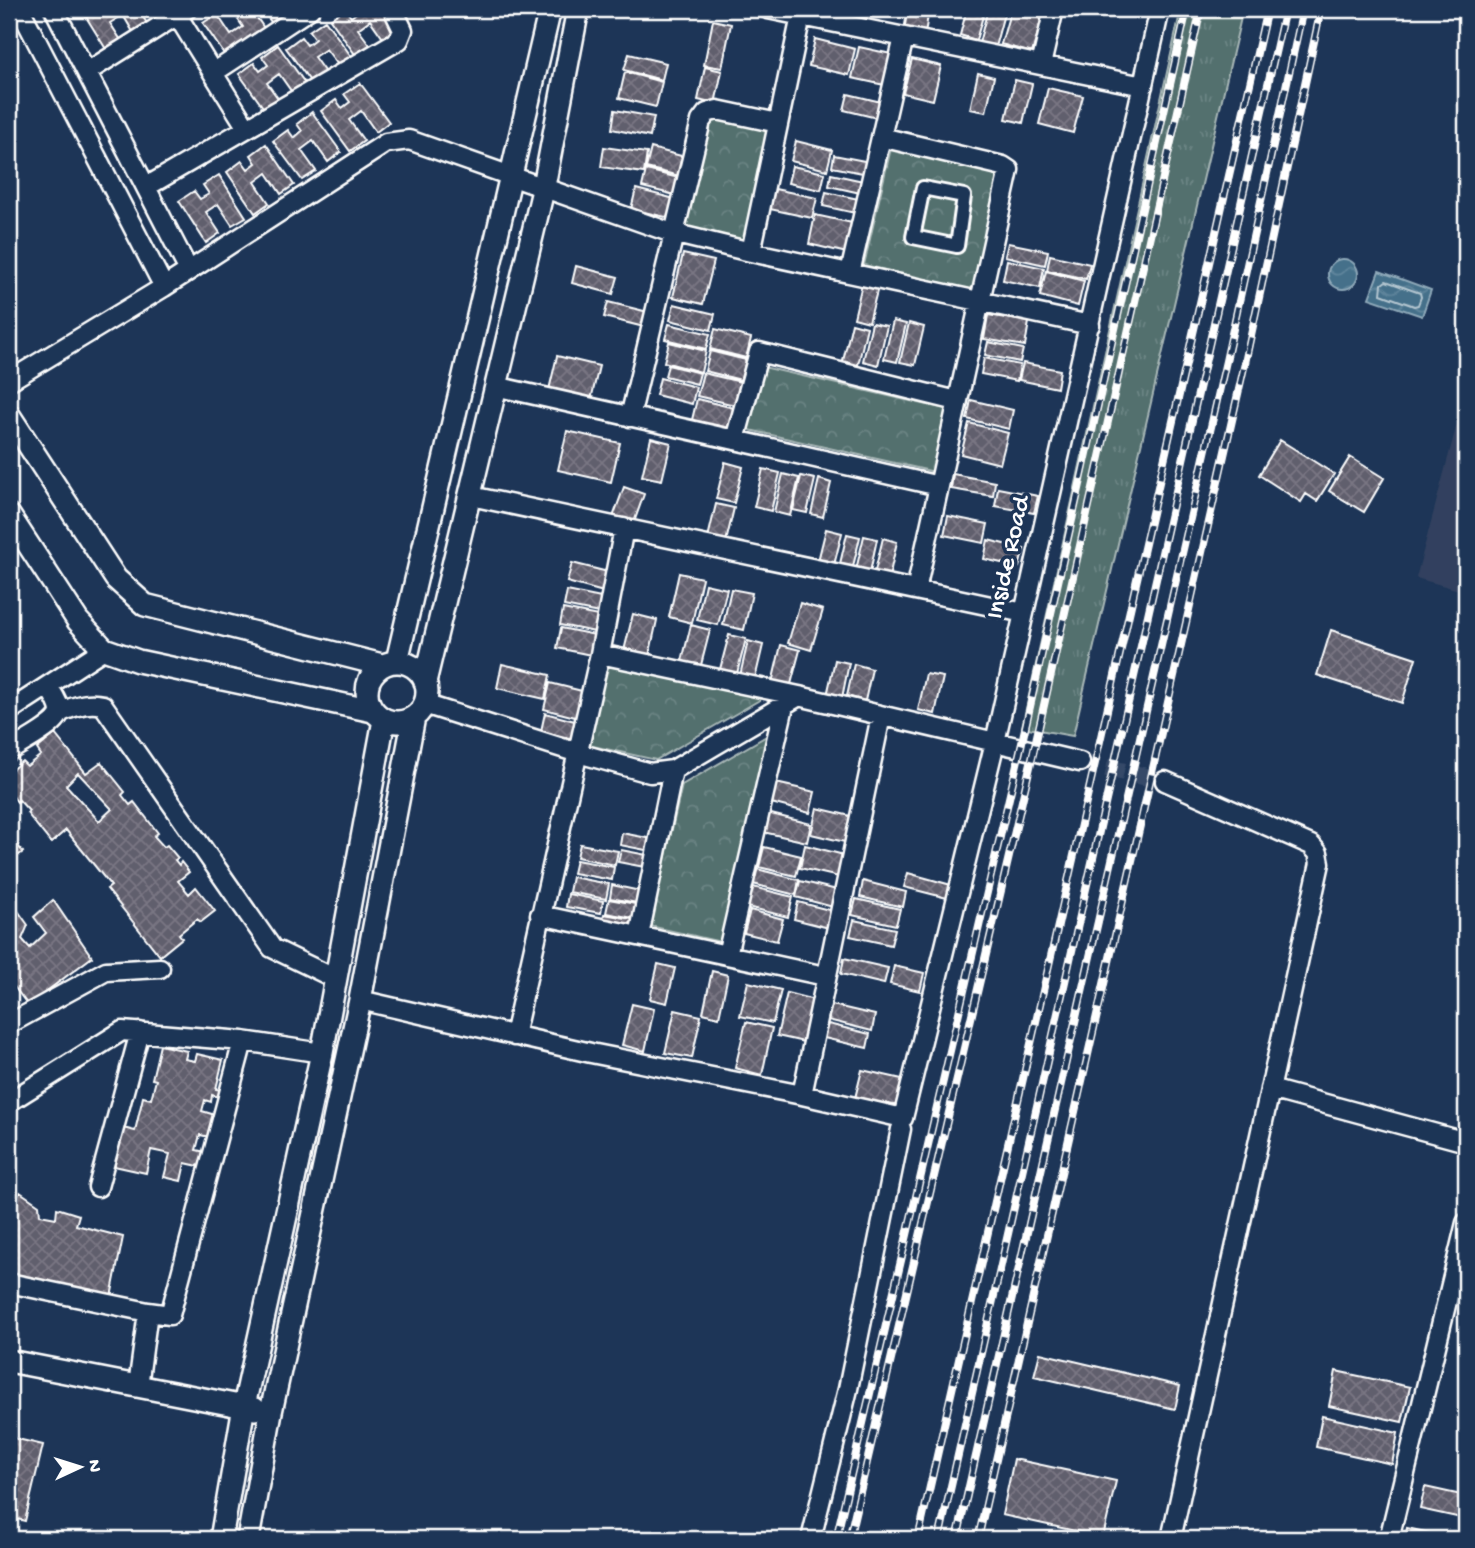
<svg xmlns="http://www.w3.org/2000/svg" width="1475" height="1548" viewBox="0 0 1475 1548" font-family="'Gochi Hand',sans-serif">
  <defs>
    <pattern id="grass-tufts" width="24" height="20" patternUnits="userSpaceOnUse" patternTransform="scale(1.75)"><rect width="24" height="20" fill="#526f6e"/><path d="M3 7l-1-3M5 7V3M7 7l1-3M15 17l-1-3M17 17v-4M19 17l1-3" fill="none" stroke="#6c8584"/></pattern>
    <pattern id="park-crowns" width="20" height="18" patternUnits="userSpaceOnUse" patternTransform="scale(1.75)"><rect width="20" height="18" fill="#526f6e"/><path d="M2 6a3 3 0 1 1 6 0M12 15a3 3 0 1 1 6 0" fill="none" stroke="#6c8584"/></pattern>
    <pattern id="water-waves" width="16" height="10" patternUnits="userSpaceOnUse" patternTransform="scale(1.75)"><rect width="16" height="10" fill="#44708a"/><path d="M0 5q4-4 8 0t8 0" fill="none" stroke="#60859c"/></pattern>
    <pattern id="building-cross-hatch" width="8" height="8" patternUnits="userSpaceOnUse" patternTransform="scale(1.75)"><rect width="8" height="8" fill="#615e6d"/><path d="M0 0l8 8M0 8l8-8" fill="none" stroke="#797683"/></pattern>
  </defs>
  <rect width="100%" height="100%" fill="#1d3557"/>
  <filter id="ink" filterUnits="userSpaceOnUse"><feTurbulence type="fractalNoise" baseFrequency=".0143" numOctaves="2"/><feDisplacementMap in="SourceGraphic" scale="14" xChannelSelector="R" yChannelSelector="G"/><feConvolveMatrix kernelMatrix="1 2 1 2 8 2 1 2 1" color-interpolation-filters="sRGB"/></filter>
  <g filter="url(#ink)">
    <path fill="#31415e" d="M1466 390V592L1416 578Z"/>
    <path fill="url(#grass-tufts)" stroke="#a8b7b6" stroke-width="2" d="M1181 9H1243L1073 736 1022 727Z"/>
    <path fill="url(#park-crowns)" stroke="#a8b7b6" stroke-width="2" d="M704 116 770 131 744 242 679 226Z
      M891 148 1003 174 976 291 864 265Z
      M759 366 954 411 939 473 745 429Z
      M604 664 763 698 656 760 588 745Z
      M770 734 721 942 650 926 682 785Z"/>
    <path fill="url(#water-waves)" stroke="#8fa9b9" stroke-width="2" d="M1328 274a15 15 0 1 1 30 0a15 15 0 1 1-30 0Z
      M1379 271 1431 290 1422 316 1369 298Z"/>
    <g fill="none" stroke-linecap="round" stroke-linejoin="round">
      <path stroke="#b4c6d0" stroke-width="2" d="M1386 281 1420 293 1421 297 1418 305 1414 306 1381 294 1382 284Z"/>
    </g>
    <path fill="url(#building-cross-hatch)" stroke="#fff" stroke-width="2" fill-rule="evenodd" d="M88 9H138L150 28 136 37 123 15 110 23 124 45 109 54 83 12Z
      M231 9H251L270 37 231 64 203 23 217 14 231 35 243 27Z
      M262 9H295L278 32Z
      M345 9 351 17 360 10 358 9H382L398 31 385 41 370 20 358 29 373 49 359 60 330 19Z
      M908 9H929L925 34 904 30Z
      M967 9H985L976 40 960 35Z
      M988 9 1005 10 995 47 979 43Z
      M1011 9 1042 18 1032 53 1001 44Z
      M325 20 354 60 341 69 326 49 314 57 329 78 315 88 286 48 301 37 307 45 315 39 309 31Z
      M713 20 731 24 722 68 704 65Z
      M815 39 855 49 849 75 809 66Z
      M278 45 307 86 294 95 279 74 267 83 282 104 268 114 239 74 254 63 260 71 268 65 262 57Z
      M859 47 896 55 889 86 852 78Z
      M629 54 666 63 662 80 624 70Z
      M912 59 941 66 933 100 903 93Z
      M705 67 722 71 715 104 698 100Z
      M625 72 662 82 656 107 619 98Z
      M978 73 994 77 986 112 970 109Z
      M1015 80 1032 84 1023 123 1006 119Z
      M360 83 389 122 376 132 361 111 349 120 364 141 350 151 321 111 336 100 342 108 350 102 344 94Z
      M1048 88 1083 96 1073 133 1039 124Z
      M848 94 881 102 877 118 844 110Z
      M615 110 654 117 650 137 612 129Z
      M312 112 341 152 328 162 313 141 301 150 316 171 302 180 273 141 288 130 294 138 302 131 297 124Z
      M796 141 832 150 827 170 791 161Z
      M266 144 294 185 281 194 267 173 255 182 269 203 255 213 227 172 242 161 248 169 256 163 251 155Z
      M604 147 647 153 644 173 601 167Z
      M651 148 685 157 680 176 646 168Z
      M834 155 870 162 868 174 832 167Z
      M792 166 825 173 821 190 788 183Z
      M646 170 679 178 675 195 642 187Z
      M831 174 868 182 865 194 829 186Z
      M219 175 246 217 232 225 218 204 206 212 220 233 206 243 179 201 194 191 200 199 209 194 203 185Z
      M636 189 675 199 670 218 631 209Z
      M775 189 817 198 812 218 770 209Z
      M826 192 863 200 860 214 823 206Z
      M815 215 857 224 851 254 809 244Z
      M1008 243 1048 251 1045 265 1005 256Z
      M683 254 714 261 703 304 673 297Z
      M1050 255 1090 264 1086 279 1047 270Z
      M1007 260 1044 268 1040 288 1003 280Z
      M576 266 618 277 613 294 572 283Z
      M1046 271 1084 281 1078 306 1040 296Z
      M862 284 878 287 869 322 854 318Z
      M608 302 648 312 644 327 604 317Z
      M674 304 715 314 711 330 670 320Z
      M988 315 1029 322 1025 346 984 339Z
      M893 321 906 324 897 362 884 359Z
      M852 323 867 327 858 365 843 361Z
      M872 323 887 326 878 365 863 361Z
      M909 323 924 327 915 365 900 362Z
      M669 324 710 334 706 349 665 339Z
      M715 329 751 338 746 358 710 349Z
      M669 342 706 351 701 372 664 362Z
      M988 342 1023 349 1020 362 985 355Z
      M710 351 746 360 741 380 705 371Z
      M557 356 599 366 590 404 548 394Z
      M984 358 1020 365 1017 381 981 374Z
      M1023 363 1060 370 1057 388 1019 380Z
      M668 365 700 373 697 384 665 376Z
      M703 373 741 382 735 405 697 396Z
      M660 378 696 387 692 404 656 395Z
      M697 399 734 408 728 434 691 424Z
      M971 400 1013 410 1009 429 967 419Z
      M969 423 1008 433 1000 464 961 454Z
      M567 431 620 443 611 482 558 470Z
      M651 438 671 443 662 480 642 476Z
      M1280 440 1334 474 1317 501 1306 494 1301 502 1259 475Z
      M1350 457 1384 478 1364 512 1329 491Z
      M725 462 743 467 734 503 716 499Z
      M763 469 780 473 771 511 754 507Z
      M783 474 799 478 790 516 774 512Z
      M953 474 995 482 993 496 951 489Z
      M801 476 815 479 807 513 793 510Z
      M819 479 831 483 823 517 811 514Z
      M624 487 644 494 632 528 612 520Z
      M998 488 1038 496 1034 513 995 506Z
      M716 504 734 508 725 546 707 542Z
      M948 516 988 524 984 543 944 535Z
      M826 529 842 533 833 569 817 565Z
      M847 534 860 537 851 575 838 572Z
      M864 536 877 539 869 577 855 574Z
      M883 538 897 542 888 582 873 579Z
      M988 540 1024 549 1019 567 984 559Z
      M572 563 612 573 607 593 567 582Z
      M679 573 702 578 692 623 669 617Z
      M705 584 727 589 718 625 697 620Z
      M731 589 752 593 744 630 723 625Z
      M567 591 606 599 604 614 564 606Z
      M800 603 823 610 811 650 788 643Z
      M563 609 603 617 600 633 560 625Z
      M633 614 657 620 649 657 624 651Z
      M691 625 710 630 700 669 681 665Z
      M561 628 600 636 596 656 557 648Z
      M1331 630 1416 658 1402 703 1317 675Z
      M729 635 746 639 736 677 719 673Z
      M748 641 763 645 754 683 739 680Z
      M781 645 800 650 790 688 772 683Z
      M835 660 849 663 841 703 826 700Z
      M502 664 550 675 545 699 497 688Z
      M854 664 872 669 865 701 847 696Z
      M926 674 943 677 935 714 918 710Z
      M550 683 590 693 583 719 544 709Z
      M545 713 582 723 577 740 541 731Z
      M55 734 86 773 101 762 125 792 122 795 130 805 134 802 158 833 154 836 164 847 167 845 178 858 175 860 179 865 181 862 189 872 178 881 189 894 196 887 215 911 201 922 197 919 179 934 182 938 160 956 107 889 111 886 66 830 51 843 27 813 29 811 19 800 17 802 9 791V772L22 761 27 766 41 755 37 749ZM78 773 112 809 99 821 66 785Z
      M776 783 815 792 810 813 771 803Z
      M817 808 855 817 849 843 811 834Z
      M767 813 811 824 807 842 763 832Z
      M622 833 658 840 656 852 620 845Z
      M9 835 23 852 9 862Z
      M580 844 618 851 615 865 577 857Z
      M805 845 844 855 839 877 800 868Z
      M764 847 801 856 796 876 759 867Z
      M621 850 652 856 650 868 618 862Z
      M576 860 614 867 612 880 573 873Z
      M757 869 799 880 796 895 753 884Z
      M908 873 951 885 947 898 904 887Z
      M572 877 609 884 606 899 569 892Z
      M800 881 837 890 833 907 796 897Z
      M863 881 906 892 903 907 860 897Z
      M612 885 645 892 643 904 610 898Z
      M753 887 793 897 788 917 748 907Z
      M568 894 603 901 601 913 566 907Z
      M9 898 28 925 22 939 30 948 46 933 34 917 53 900 92 957 28 1005 9 980Z
      M609 899 641 905 639 919 606 913Z
      M856 899 900 909 896 925 852 915Z
      M798 902 833 911 829 928 794 919Z
      M750 910 783 919 777 941 744 933Z
      M604 914 637 920 635 933 602 927Z
      M854 920 895 929 891 945 850 936Z
      M844 958 888 968 884 984 841 974Z
      M658 964 675 968 667 1003 650 999Z
      M894 966 924 973 920 991 890 984Z
      M712 971 728 975 719 1017 703 1013Z
      M748 982 781 990 773 1023 740 1016Z
      M787 993 814 1000 804 1042 777 1036Z
      M632 1004 654 1009 645 1051 622 1045Z
      M832 1005 875 1015 872 1031 828 1020Z
      M675 1010 701 1016 692 1058 665 1053Z
      M746 1022 772 1028 762 1075 735 1068Z
      M828 1024 870 1034 867 1048 824 1038Z
      M160 1045 187 1051 185 1059 195 1061 197 1054 223 1060 216 1089 221 1090 219 1097 212 1095 211 1102 205 1100 202 1111 215 1115 210 1137 200 1135 196 1150 206 1152 203 1167 185 1163 181 1181 164 1177 170 1154 151 1150 146 1173 114 1166 123 1128 135 1131 143 1097 151 1099 156 1080 152 1079Z
      M862 1070 902 1079 895 1108 855 1098Z
      M20 1192 39 1205 40 1215 56 1218 57 1208 79 1215 76 1225 123 1237 111 1297 9 1275V1216Z
      M1040 1353 1180 1386 1175 1409 1034 1376Z
      M1336 1371 1410 1387 1402 1422 1329 1406Z
      M1322 1416 1398 1433 1392 1464 1316 1447Z
      M9 1437 43 1445 25 1521 9 1517Z
      M1014 1459 1116 1481 1103 1537 1002 1515Z
      M1425 1487 1466 1496V1519L1420 1509Z
      M1407 1528 1457 1539H1405Z"/>
    <g fill="none" stroke-linecap="round" stroke-linejoin="round">
      <path stroke="#344968" stroke-width="18" stroke-dasharray="18 9" stroke-linecap="butt" d="M1080 762 1165 781"/>
      <defs>
        <path id="pedestrian" d="M923 188 964 196 957 246 913 237Z"/>
        <path id="minor" d="M20 9 164 287
          M54 9 188 269
          M768 9 1143 86
          M177 15 247 128
          M1041 65 1054 9
          M87 72 187 9
          M213 73 310 9
          M881 137 1003 166 1009 170 916 590
          M146 187 399 40 403 30 393 9
          M751 252 801 16
          M850 273 904 37
          M9 381 164 287 386 143 409 140 672 233 751 252 1090 325
          M495 386 939 486
          M630 417 701 121 707 113 717 110 778 123
          M735 440 759 352 957 401
          M471 496 1024 613
          M600 654 799 696
          M424 704 578 753 650 773 673 770 799 696 1080 762
          M9 711 104 649
          M60 712C75 707 87 701 103 705L272 948 336 979
          M9 751C20 744 60 724 60 711 59 702 52 693 48 686
          M1165 781 1311 845 1318 853 1320 863 1171 1539
          M540 915 825 976
          M639 936 673 770
          M727 955 784 706
          M360 1000 591 1053 802 1095 903 1118 995 742 1160 9
          M9 1024 106 971 160 968
          M514 1036 600 654 624 528
          M1270 1089 1466 1142
          M802 1095 881 716
          M9 1102 122 1031 243 1041
          M98 1187 140 1032
          M9 1283 148 1312
          M138 1386 148 1312 170 1315 243 1041 322 1053
          M811 1539 848 1389 901 1129
          M1389 1539 1466 1223"/>
        <path id="tertiary" d="M9 415 116 579 145 605 382 665
          M9 515 78 621 104 649 138 661 373 711
          M397 661 550 9
          M367 692a30 30 0 1 1 60 0a30 30 0 1 1-60 0Z
          M425 682 544 186 578 9
          M9 1361 255 1409
          M221 1539 244 1406 322 1053 384 720
          M248 1539 271 1412 360 1000 414 717"/>
      </defs>
      <use href="#pedestrian" stroke="#fff" stroke-width="18"/>
      <use href="#minor" stroke="#fff" stroke-width="23"/>
      <use href="#tertiary" stroke="#fff" stroke-width="26"/>
      <use href="#pedestrian" stroke="#1d3557" stroke-width="12"/>
      <use href="#minor" stroke="#1d3557" stroke-width="18"/>
      <use href="#tertiary" stroke="#1d3557" stroke-width="21"/>
      <defs>
        <path id="rail" d="M836 1539 1020 751 1187 9
          M849 1539 1033 754 1201 9
          M918 1539 1267 9
          M939 1539 1285 9
          M957 1539 1226 361 1303 9
          M978 1539 1245 363 1321 9"/>
      </defs>
      <use href="#rail" stroke="#fff" stroke-width="8"/>
      <use href="#rail" stroke="#1d3557" stroke-width="5" stroke-dasharray="16" stroke-linecap="butt"/>
    </g>
  </g>
  <g text-anchor="middle" dominant-baseline="central" stroke-width="7" stroke-linejoin="round" paint-order="stroke">
    <g font-size="26" fill="#fff" stroke="#1d3557">
      <text transform="translate(1010 558) rotate(-77)">Inside Road</text>
    </g>
  </g>
  <rect width="1475" height="1548" fill="none" stroke="#1d3557" stroke-width="35"/>
  <rect x="18" y="18" width="1440" height="1513" fill="none" stroke="#fff" stroke-width="2.5" filter="url(#ink)"/>
  <g transform="translate(80 1467) rotate(86)" stroke="#1d3557" stroke-width="5" paint-order="stroke">
  <path d="M0-5L12 26L0 18L-12 26Z" fill="#ffffff"/>
  <text y="-10" font-size="19" font-weight="bold" text-anchor="middle" fill="#ffffff">N</text>
  </g>
</svg>
